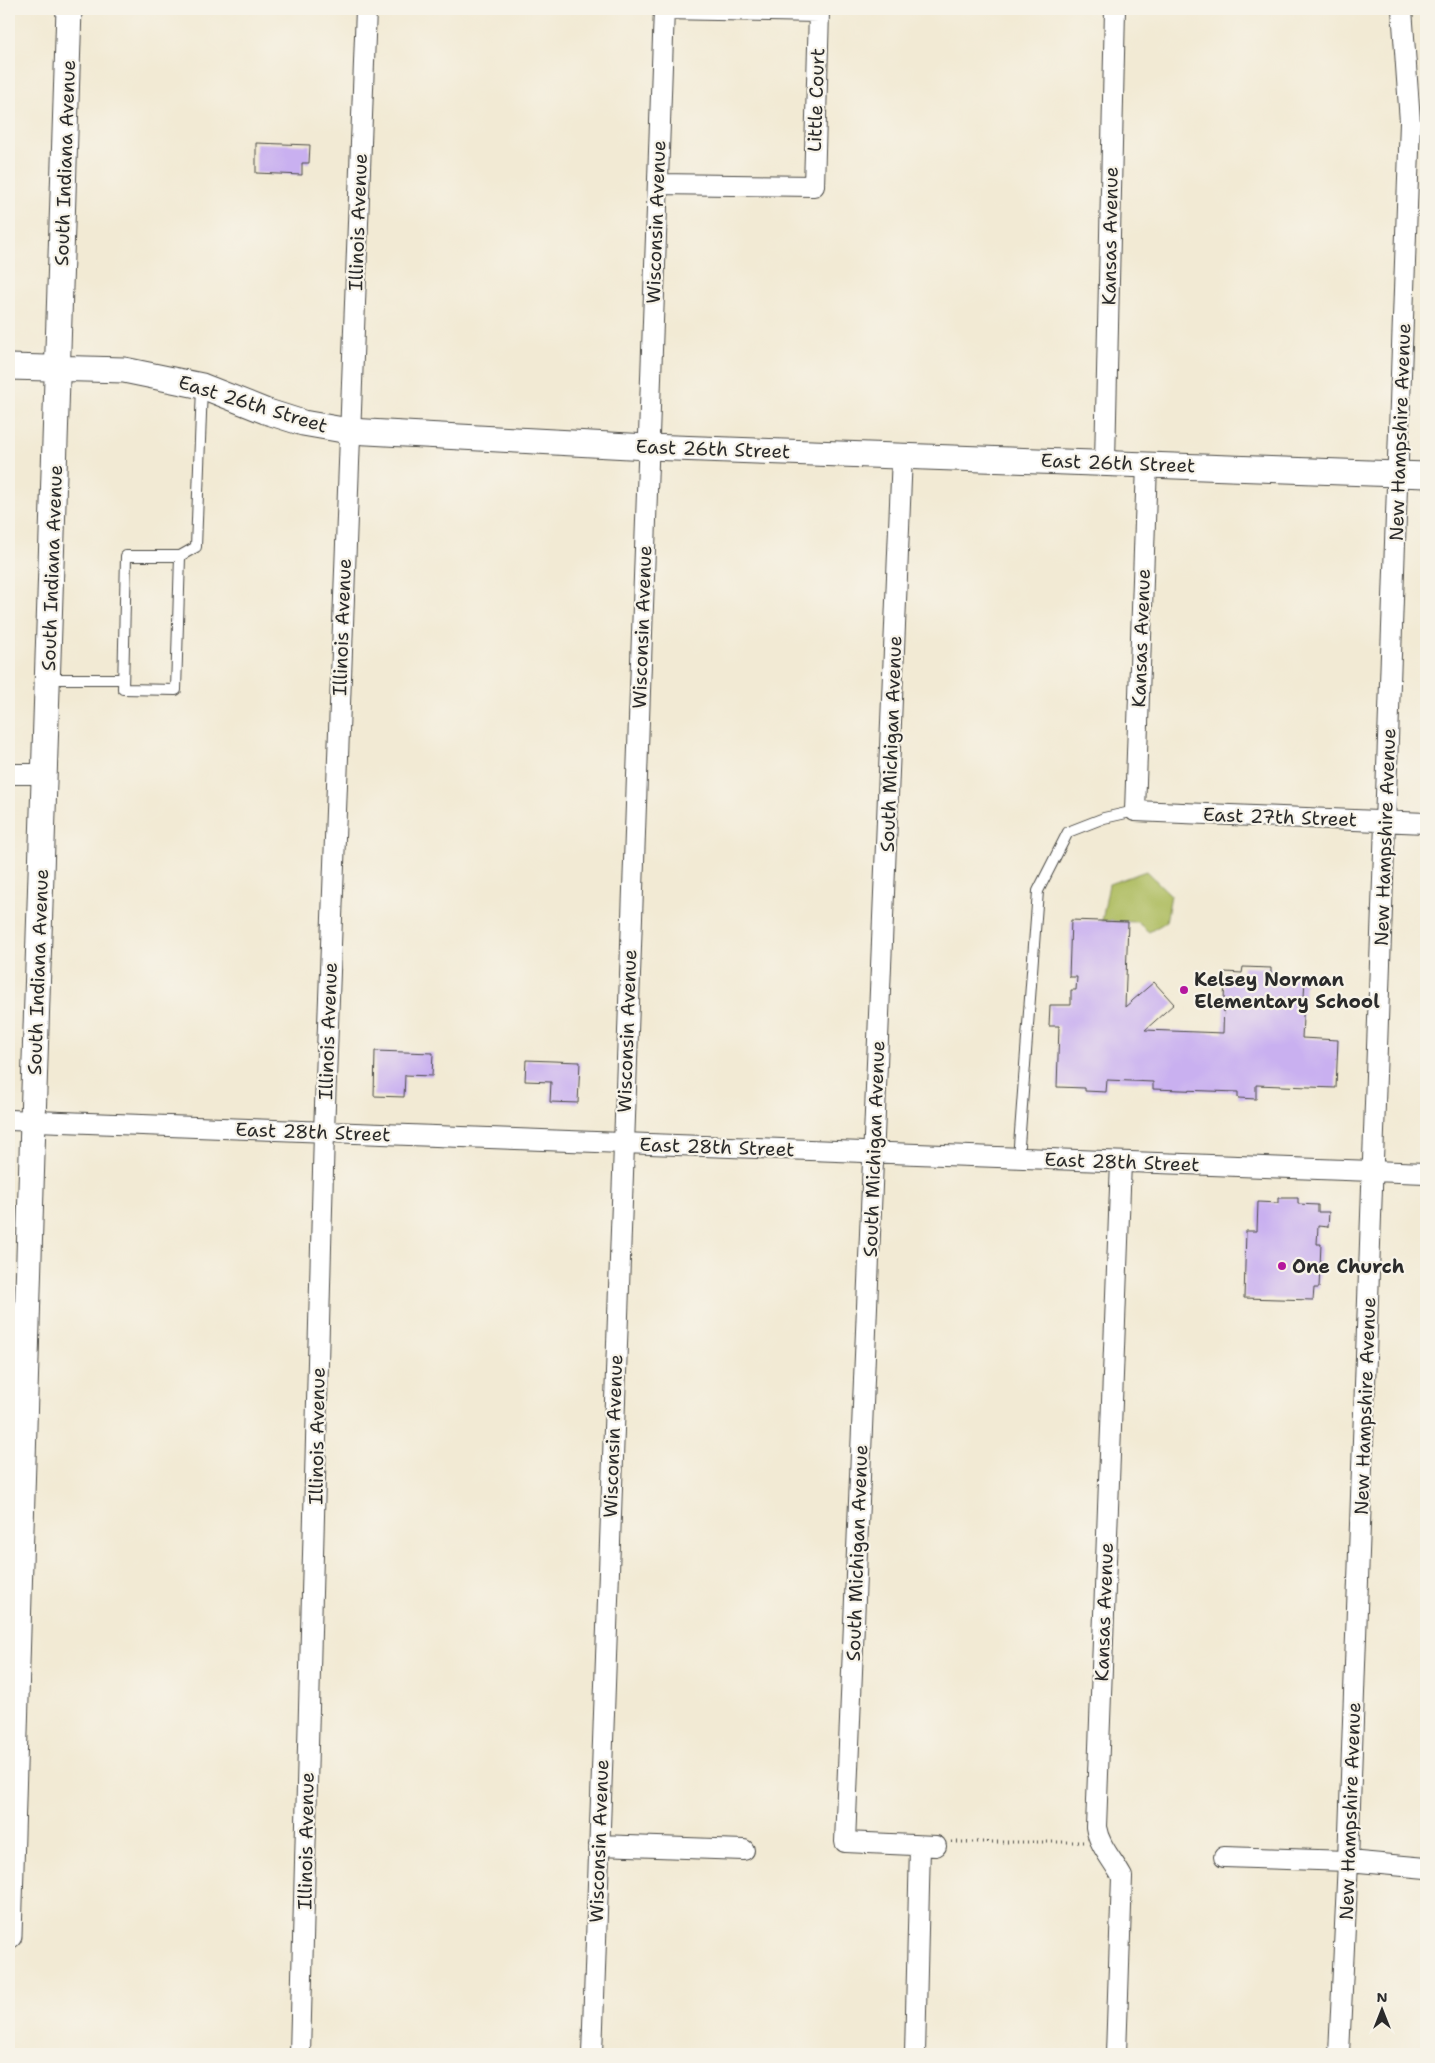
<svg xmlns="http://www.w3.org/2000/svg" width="1435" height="2063" viewBox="0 0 1435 2063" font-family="'Shantell Sans',sans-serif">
  <rect width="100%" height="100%" fill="#f7f3e8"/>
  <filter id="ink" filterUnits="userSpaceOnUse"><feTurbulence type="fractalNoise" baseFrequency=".02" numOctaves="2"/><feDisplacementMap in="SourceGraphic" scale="10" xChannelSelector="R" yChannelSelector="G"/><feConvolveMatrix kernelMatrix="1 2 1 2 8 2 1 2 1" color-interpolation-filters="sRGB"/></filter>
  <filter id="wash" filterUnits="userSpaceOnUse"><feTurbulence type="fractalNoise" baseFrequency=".0096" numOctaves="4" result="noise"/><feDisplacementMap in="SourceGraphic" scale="20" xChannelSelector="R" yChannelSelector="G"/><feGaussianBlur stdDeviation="1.12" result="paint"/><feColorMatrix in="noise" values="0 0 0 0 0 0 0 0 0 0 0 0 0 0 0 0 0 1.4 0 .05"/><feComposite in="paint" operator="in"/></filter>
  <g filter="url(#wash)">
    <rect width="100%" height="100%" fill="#f2ead4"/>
    <path fill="#adbc5e" stroke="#6c7444" d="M1146 871 1171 895 1166 922 1149 932 1137 922 1102 921 1109 884Z"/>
    <g id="blocks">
      <path fill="#c9b0f0" d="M256 143 310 145 309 163H302V175L256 173Z
        M1071 920 1128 922 1125 1007 1154 982 1174 1004 1145 1030 1223 1033 1225 972 1242 973 1243 967 1271 968V976L1305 977 1302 1038 1338 1040 1336 1088 1256 1085V1099L1238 1098V1092L1153 1089V1082L1107 1080 1106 1092 1085 1091V1088L1057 1087 1059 1026H1049L1050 1005H1071V990H1076L1077 977H1069Z
        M375 1051 433 1053 432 1076 405 1075 404 1097 374 1096Z
        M526 1060 580 1062 578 1103 550 1102 551 1082 525 1081Z
        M1278 1198H1298V1204L1318 1205V1212H1329L1328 1227 1318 1226 1317 1244H1321L1319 1288H1314L1313 1300 1244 1298 1246 1231H1257L1258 1202 1278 1203Z"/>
    </g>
  </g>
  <g filter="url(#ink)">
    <use href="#blocks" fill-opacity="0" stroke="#494844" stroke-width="1"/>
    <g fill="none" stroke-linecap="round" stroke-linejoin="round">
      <defs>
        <path id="service" d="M180 556 176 690 123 689 126 556H180L196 547 202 387
          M49 679H123
          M1018 1159 1038 891 1068 832 1104 818 1135 811"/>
        <path id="minor" d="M658 184 814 186 819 12 664 9
          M902 455 845 1842 936 1846
          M1105 462 1115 9
          M1147 464 1135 811 1426 823
          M9 774H45
          M9 1120 1426 1173
          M599 1845 744 1850
          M1224 1857 1348 1861 1426 1868
          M300 2054 324 1132 366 9
          M592 2054 664 9
          M915 2054 920 1846
          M1116 2054 1122 1877C1113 1860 1099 1846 1096 1827L1121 1162
          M1339 2054 1348 1861 1410 122 1402 9"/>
        <path id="tertiary" d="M9 367 124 370 202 386 265 411 303 423 349 431 648 447 1426 475
          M9 1936 33 1121 69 9"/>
      </defs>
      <use href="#service" stroke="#494844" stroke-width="12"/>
      <use href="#minor" stroke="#494844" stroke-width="22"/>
      <use href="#tertiary" stroke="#494844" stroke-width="27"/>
      <path stroke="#494844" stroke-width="3" stroke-dasharray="1 4" stroke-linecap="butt" d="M952 1842H1083"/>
      <use href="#service" stroke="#fff" stroke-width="10"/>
      <use href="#minor" stroke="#fff" stroke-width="20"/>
      <use href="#tertiary" stroke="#fff" stroke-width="25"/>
    </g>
  </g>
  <g fill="#b5179e" stroke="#f7f3e8" stroke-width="2">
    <circle cx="1184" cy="990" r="5"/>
    <circle cx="1282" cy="1266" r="5"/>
  </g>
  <g text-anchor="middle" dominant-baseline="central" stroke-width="4.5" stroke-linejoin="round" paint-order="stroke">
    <g font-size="19" fill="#2b2b2b" stroke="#f7f3e8">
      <text transform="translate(816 100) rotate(-88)">Little Court</text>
      <text transform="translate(65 163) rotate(-88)">South Indiana Avenue</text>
      <text transform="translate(358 222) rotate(-88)">Illinois Avenue</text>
      <text transform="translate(656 222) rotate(-88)">Wisconsin Avenue</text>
      <text transform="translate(1110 236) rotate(-89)">Kansas Avenue</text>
      <text transform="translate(253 404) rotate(17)">East 26th Street</text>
      <text transform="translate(1400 432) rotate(-88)">New Hampshire Avenue</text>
      <text transform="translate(713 449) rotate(2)">East 26th Street</text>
      <text transform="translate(1118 463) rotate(2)">East 26th Street</text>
      <text transform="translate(52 568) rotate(-88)">South Indiana Avenue</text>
      <text transform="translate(342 627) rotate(-88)">Illinois Avenue</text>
      <text transform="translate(642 627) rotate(-88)">Wisconsin Avenue</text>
      <text transform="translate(1141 638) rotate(-88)">Kansas Avenue</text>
      <text transform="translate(891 744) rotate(-88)">South Michigan Avenue</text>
      <text transform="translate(1280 817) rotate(2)">East 27th Street</text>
      <text transform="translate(1385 837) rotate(-88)">New Hampshire Avenue</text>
      <text transform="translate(38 972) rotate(-88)">South Indiana Avenue</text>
      <text transform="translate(328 1031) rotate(-88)">Illinois Avenue</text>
      <text transform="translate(627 1031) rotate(-88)">Wisconsin Avenue</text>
      <text transform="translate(313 1132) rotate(2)">East 28th Street</text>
      <text transform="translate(717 1147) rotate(2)">East 28th Street</text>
      <text transform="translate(874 1149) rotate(-88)">South Michigan Avenue</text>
      <text transform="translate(1122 1162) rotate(2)">East 28th Street</text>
      <text transform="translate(1365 1406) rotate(-88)">New Hampshire Avenue</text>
      <text transform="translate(317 1436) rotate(-89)">Illinois Avenue</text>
      <text transform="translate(613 1436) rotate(-88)">Wisconsin Avenue</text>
      <text transform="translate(857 1553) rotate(-88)">South Michigan Avenue</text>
      <text transform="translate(1104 1612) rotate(-88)">Kansas Avenue</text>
      <text transform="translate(1350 1811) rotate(-88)">New Hampshire Avenue</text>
      <text transform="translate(306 1841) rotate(-89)">Illinois Avenue</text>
      <text transform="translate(599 1841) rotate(-88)">Wisconsin Avenue</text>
    </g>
    <g font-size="19" font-weight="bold" fill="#2b2b2b" stroke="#f7f3e8" text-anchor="start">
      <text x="1194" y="979">Kelsey Norman<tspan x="1194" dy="22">Elementary School</tspan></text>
      <text x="1292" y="1266">One Church</text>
    </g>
  </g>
  <rect width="1435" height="2063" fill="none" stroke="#f7f3e8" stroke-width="30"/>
  <g transform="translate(1382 2010)" stroke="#f7f3e8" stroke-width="4" paint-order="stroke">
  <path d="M0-4L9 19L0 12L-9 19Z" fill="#2b2b2b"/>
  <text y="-8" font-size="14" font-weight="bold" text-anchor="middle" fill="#2b2b2b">N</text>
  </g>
</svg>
